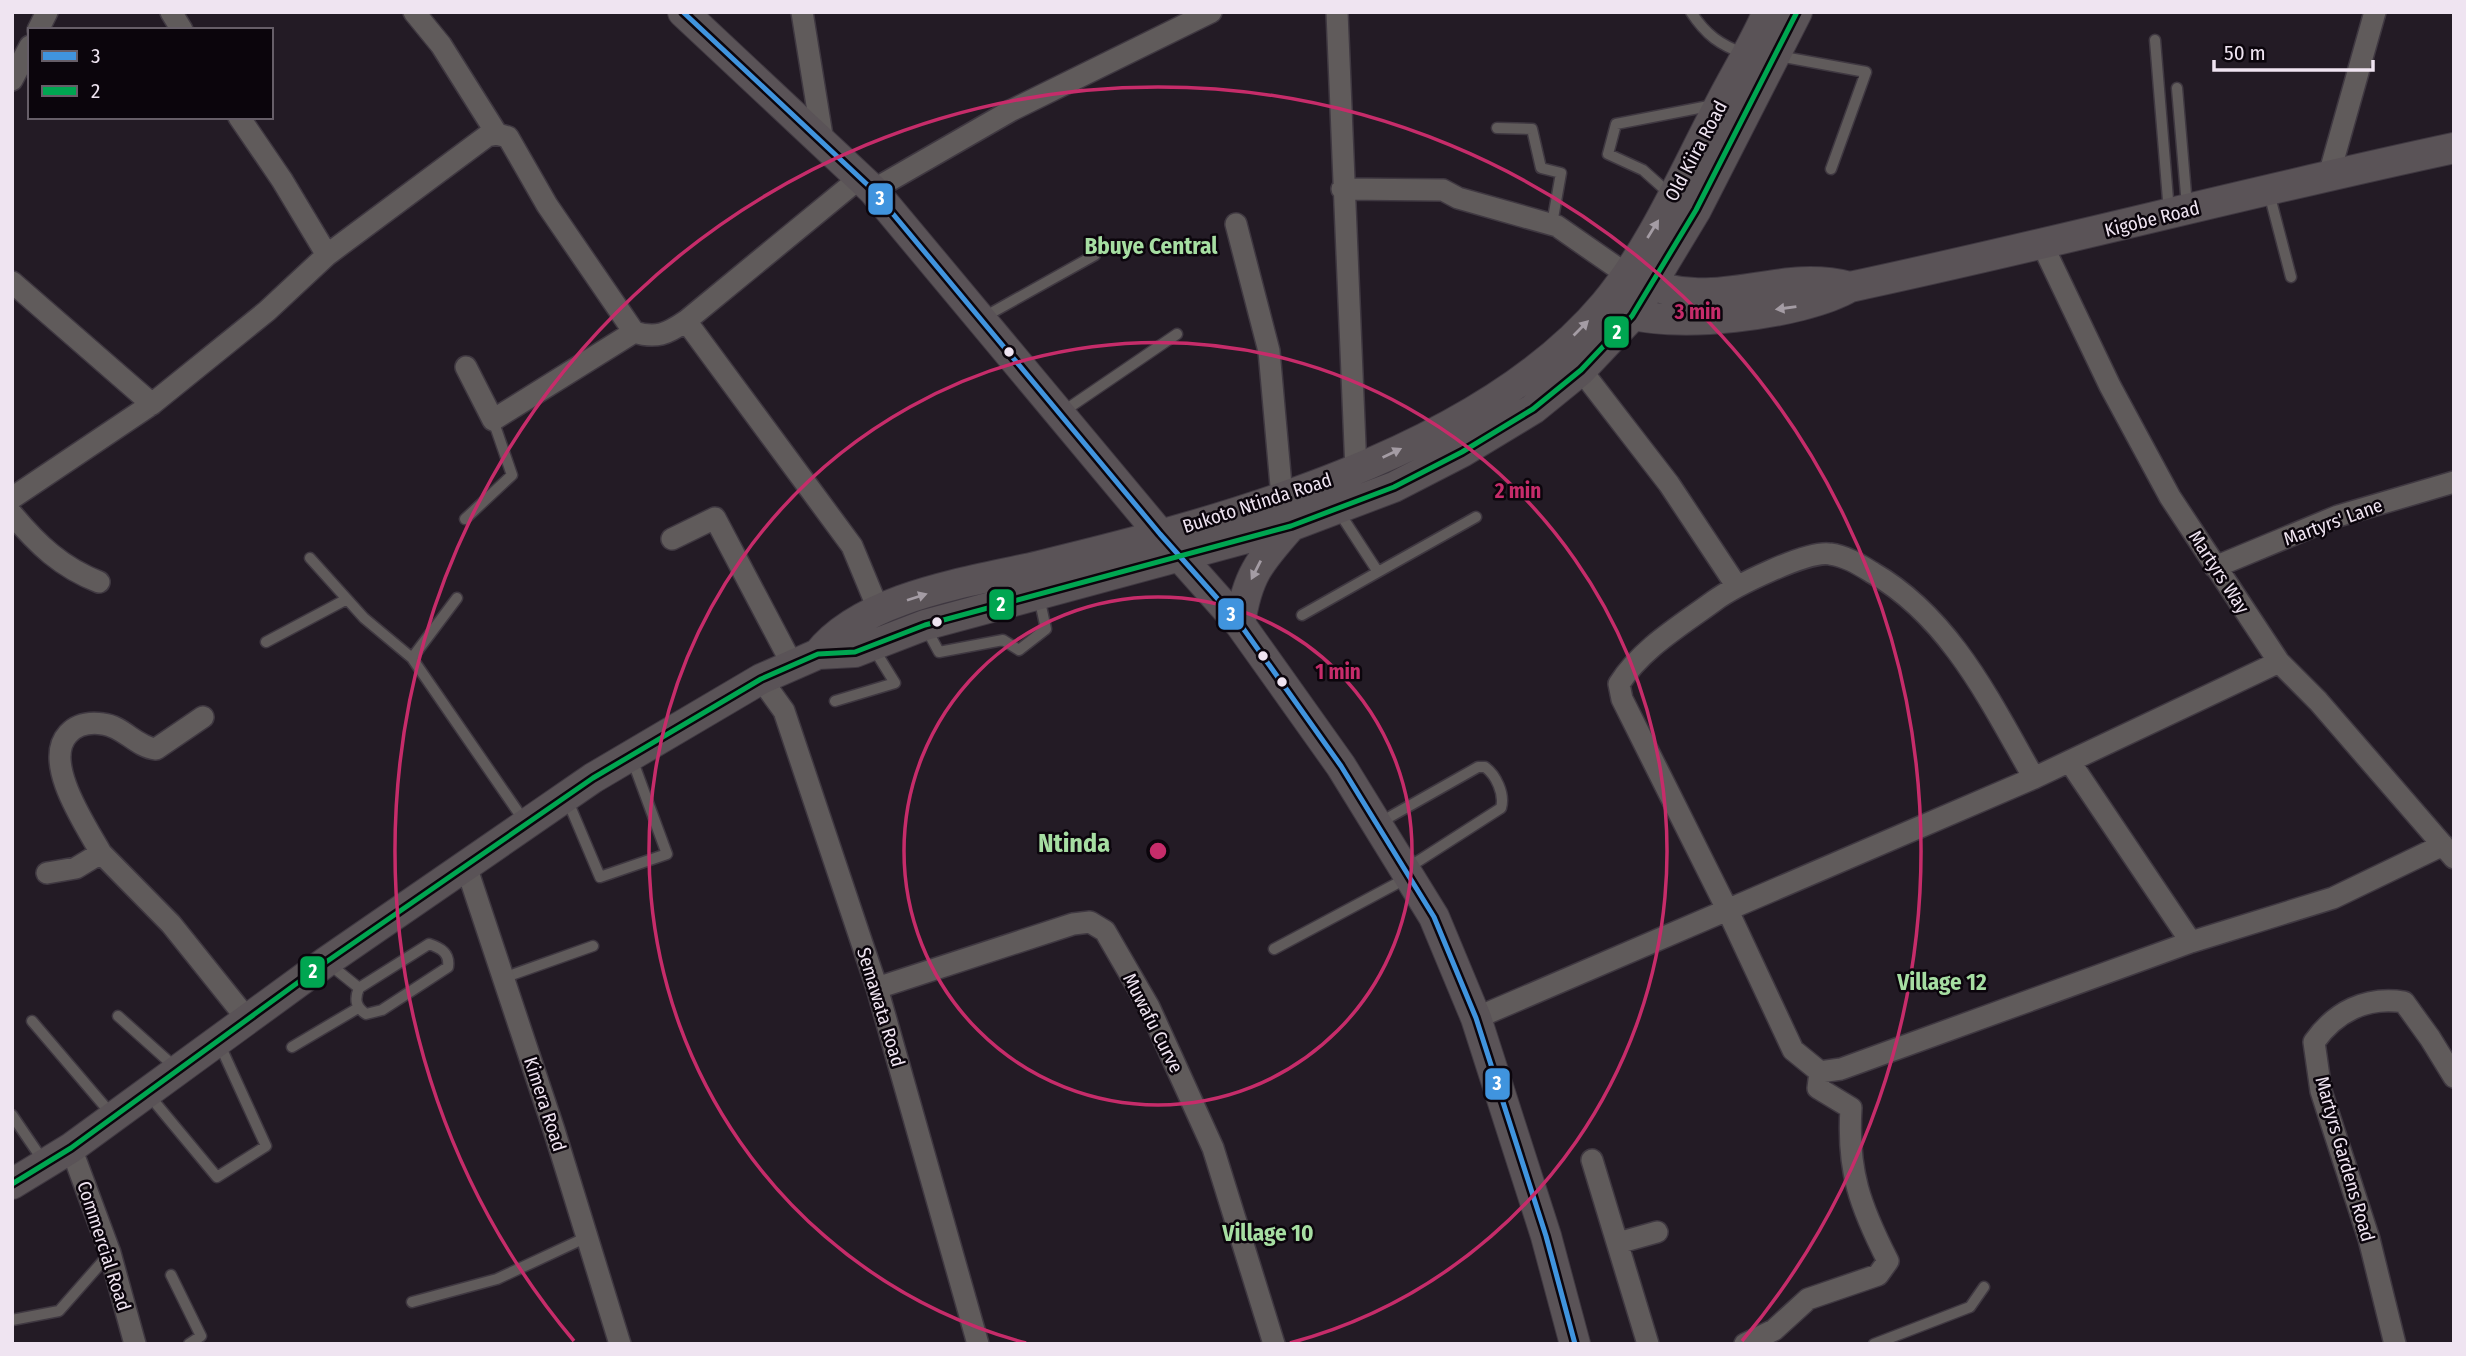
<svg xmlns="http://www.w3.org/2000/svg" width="2466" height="1356" viewBox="0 0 2466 1356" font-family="'Fira Sans Condensed',sans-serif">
  <rect width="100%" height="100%" fill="#231b25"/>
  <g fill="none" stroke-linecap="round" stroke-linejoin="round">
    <defs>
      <path id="lane" d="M1691 12C1706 35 1720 45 1745 54
        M2155 40 2169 212
        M1778 56 1866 72 1831 169
        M2177 88 2187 206
        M1497 128 1532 129 1541 168 1561 173 1552 224
        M2269 193 2291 277
        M1671 195 1643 170 1608 154 1616 124 1714 105
        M984 317 1095 255
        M1061 413 1177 334
        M1339 512 1378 572 1476 517
        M465 519 512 475 493 420
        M310 558 364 618 412 658
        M457 598 412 658 525 822
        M1302 615 1378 572
        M926 628 939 652 1003 640 1019 650 1046 629 1039 597
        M266 642 347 599
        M835 701 895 683 874 649
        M567 799 600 877 667 854 632 759
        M1379 823 1478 767H1485C1496 775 1505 794 1501 808L1406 869
        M429 944C441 948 450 953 448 967L382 1010 366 1014C356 1007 354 1000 359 988Z
        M1274 949 1407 878
        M328 963 359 988
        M503 978 593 946
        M118 1016 176 1068
        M32 1021 113 1116
        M292 1047 358 1008
        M148 1094 217 1177 266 1146 219 1043
        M12 1115 44 1162
        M171 1275 201 1336 189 1344
        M412 1302 497 1279 587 1237
        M12 1320 59 1311 110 1253
        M1874 1344 1970 1307 1984 1287"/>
      <path id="street" d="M171 12 182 30
        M414 12 441 45 497 134
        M802 12 823 142
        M1337 12 1356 470
        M38 30 47 12
        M12 80 30 46
        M2329 175 2375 12
        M861 177 686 321 852 546 879 611
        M1342 189 1443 190 1458 198 1557 226 1626 274
        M873 190 1012 110 1211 12
        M1236 224 1269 351 1282 497
        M2043 246 2110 386 2170 497 2279 662 2318 701 2454 858
        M327 255 487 136 497 134 508 137 547 205 634 332C656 339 667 334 686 321
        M12 282 152 404
        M466 367 493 420 634 332
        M1581 370 1669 484 1736 585
        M12 498 152 404 267 311 327 255 282 180 239 117
        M12 514C38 545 61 567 99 582
        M672 539 715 518 792 664
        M2215 567 2338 516 2454 482
        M761 679 784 711 877 988 978 1344
        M2070 762 2191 942
        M2034 778C1991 703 1951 618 1873 573 1860 565 1846 556 1830 554 1807 550 1733 587 1714 601 1680 626 1641 649 1619 684L1622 699 1728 911 1793 1050 1820 1072 1841 1069 2191 942 2333 898 2443 845
        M101 853C86 826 42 762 68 734 77 724 89 722 103 724 123 726 136 747 156 749L203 717
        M466 866 554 1130 620 1344
        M47 873 76 868 101 853 171 924 248 1020
        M877 988 1073 924 1090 922 1105 931 1149 1007 1213 1148 1274 1344
        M1476 1018 2034 778 2279 662
        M71 1148 110 1253 135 1344
        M1592 1160 1648 1344
        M1618 1243 1657 1232
        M1745 1344 1774 1330 1808 1299 1878 1275 1888 1261C1860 1206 1847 1171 1851 1108L1818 1088 1820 1072
        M2395 1344 2369 1239 2321 1091 2314 1042C2335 1012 2366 996 2404 1002L2430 1038 2454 1077"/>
      <path id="secondary" d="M683 12 873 190 1160 534 1240 624 1341 766 1434 917 1476 1018 1546 1236 1575 1344
        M1634 278C1716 317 1773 267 1850 287
        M1617 310C1669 331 1802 315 1850 287 2052 244 2252 191 2454 148
        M1240 624C1247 576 1259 562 1291 526
        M818 654C863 596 971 582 1039 566 1222 522 1480 453 1605 304 1653 246 1685 170 1720 104 1736 73 1754 44 1768 12
        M12 1184 71 1148 326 962 593 778 761 679 818 654 855 652 925 625 1291 526 1394 487 1462 452 1533 409 1581 370 1632 316 1696 210 1797 12"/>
    </defs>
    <use href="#lane" stroke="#3f3841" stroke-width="13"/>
    <use href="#street" stroke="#3f3841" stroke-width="24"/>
    <use href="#secondary" stroke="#3f3841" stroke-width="32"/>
    <use href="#lane" stroke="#605b5b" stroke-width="10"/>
    <use href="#street" stroke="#605b5b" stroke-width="21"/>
    <use href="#secondary" stroke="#5a5357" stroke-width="30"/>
    <defs>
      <path id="bus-1" d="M683 12 873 190 1160 534 1240 624 1341 766 1434 917 1476 1018 1546 1236 1575 1344"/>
      <path id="bus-2" d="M12 1184 71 1148 326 962 593 778 761 679 818 654 855 652 925 625 1291 526 1394 487 1462 452 1533 409 1581 370 1632 316 1696 210 1797 12"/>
    </defs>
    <use href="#bus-1" stroke="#0b050c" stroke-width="10"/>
    <use href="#bus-2" stroke="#0b050c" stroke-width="10"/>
    <use href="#bus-1" stroke="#4094de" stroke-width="5"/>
    <use href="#bus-2" stroke="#00a651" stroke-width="5"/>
  </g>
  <defs><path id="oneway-solid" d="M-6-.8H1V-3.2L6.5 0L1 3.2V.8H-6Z" transform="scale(1.75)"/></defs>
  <g fill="#a49ca4">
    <use href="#oneway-solid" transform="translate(1653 229) rotate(-58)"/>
    <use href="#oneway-solid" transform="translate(1786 308) rotate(172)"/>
    <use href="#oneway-solid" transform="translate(1581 328) rotate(-45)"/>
    <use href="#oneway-solid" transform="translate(1392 453) rotate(-26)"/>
    <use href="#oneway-solid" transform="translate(1256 570) rotate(117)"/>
    <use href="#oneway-solid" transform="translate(917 597) rotate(-18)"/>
  </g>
  <g fill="none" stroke="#c62c6a" stroke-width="3.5">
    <circle cx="1158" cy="851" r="254"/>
    <path d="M1026 1343A509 509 0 1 1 1290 1343"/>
    <path d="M574 1341A763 763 0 1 1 1742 1341"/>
  </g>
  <g fill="#efe4f1" stroke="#0b050c" stroke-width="2.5">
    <circle cx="1009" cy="352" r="6"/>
    <circle cx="937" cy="622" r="6"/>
    <circle cx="1263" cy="656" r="6"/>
    <circle cx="1282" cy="682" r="6"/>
  </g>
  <g text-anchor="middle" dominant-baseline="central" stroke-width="5" stroke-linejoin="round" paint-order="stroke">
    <g font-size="19" fill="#efe4f1" stroke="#0b050c">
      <text transform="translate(1696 151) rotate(-62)">Old Kiira Road</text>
      <text transform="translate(2152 219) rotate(-14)">Kigobe Road</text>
      <text transform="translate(1257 503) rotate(-18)">Bukoto Ntinda Road</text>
      <text transform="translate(2333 522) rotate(-20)">Martyrs' Lane</text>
      <text transform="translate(2219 572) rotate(57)">Martyrs Way</text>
      <text transform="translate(881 1007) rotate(73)">Semawata Road</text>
      <text transform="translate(1153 1023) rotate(63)">Muwafu Curve</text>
      <text transform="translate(545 1104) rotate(72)">Kimera Road</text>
      <text transform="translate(2345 1159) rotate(74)">Martyrs Gardens Road</text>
      <text transform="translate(104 1246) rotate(72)">Commercial Road</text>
    </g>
    <g font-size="23" font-weight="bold" fill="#a6dea2" stroke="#0b050c">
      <text x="1151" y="246">Bbuye Central</text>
      <text x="1942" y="982">Village 12</text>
      <text x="1268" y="1233">Village 10</text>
    </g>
    <g font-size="26" font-weight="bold" fill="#a6dea2" stroke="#0b050c">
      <text x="1074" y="843">Ntinda</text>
    </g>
  </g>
  <circle cx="1158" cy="851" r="10" fill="#c62c6a" stroke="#0b050c" stroke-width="3.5"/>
  <g font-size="21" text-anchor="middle" font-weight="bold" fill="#c62c6a" stroke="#0b050c" stroke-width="5" stroke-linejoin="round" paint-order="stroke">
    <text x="1698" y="319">3 min</text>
    <text x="1518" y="498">2 min</text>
    <text x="1338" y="679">1 min</text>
  </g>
  <g stroke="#0b050c" stroke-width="2.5">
    <rect x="867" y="182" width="27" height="34" rx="7" fill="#4094de"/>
    <rect x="1603" y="315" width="27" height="34" rx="7" fill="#00a651"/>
    <rect x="988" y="588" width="27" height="33" rx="7" fill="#00a651"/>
    <rect x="1217" y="597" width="28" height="34" rx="7" fill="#4094de"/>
    <rect x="299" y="955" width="27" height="34" rx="7" fill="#00a651"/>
    <rect x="1484" y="1067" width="27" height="34" rx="7" fill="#4094de"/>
  </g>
  <g font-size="19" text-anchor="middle" font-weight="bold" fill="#fff">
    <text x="880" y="205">3</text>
    <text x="1617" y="339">2</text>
    <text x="1001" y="611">2</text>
    <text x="1231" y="621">3</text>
    <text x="313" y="978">2</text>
    <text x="1497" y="1090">3</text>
  </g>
  <rect width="2466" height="1356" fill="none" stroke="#efe4f1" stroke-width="28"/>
  <rect x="28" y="28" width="245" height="91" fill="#0b050c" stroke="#665e68" stroke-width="2"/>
  <rect x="42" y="51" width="35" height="10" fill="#4094de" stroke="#665e68" stroke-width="2"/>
  <text x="91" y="63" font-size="21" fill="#efe4f1">3</text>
  <rect x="42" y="86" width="35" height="10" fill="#00a651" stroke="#665e68" stroke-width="2"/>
  <text x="91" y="98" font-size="21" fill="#efe4f1">2</text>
  <path d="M2214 60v10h159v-10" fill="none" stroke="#efe4f1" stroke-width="3.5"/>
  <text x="2224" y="60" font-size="21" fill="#efe4f1" stroke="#0b050c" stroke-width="5" paint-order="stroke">50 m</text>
</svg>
